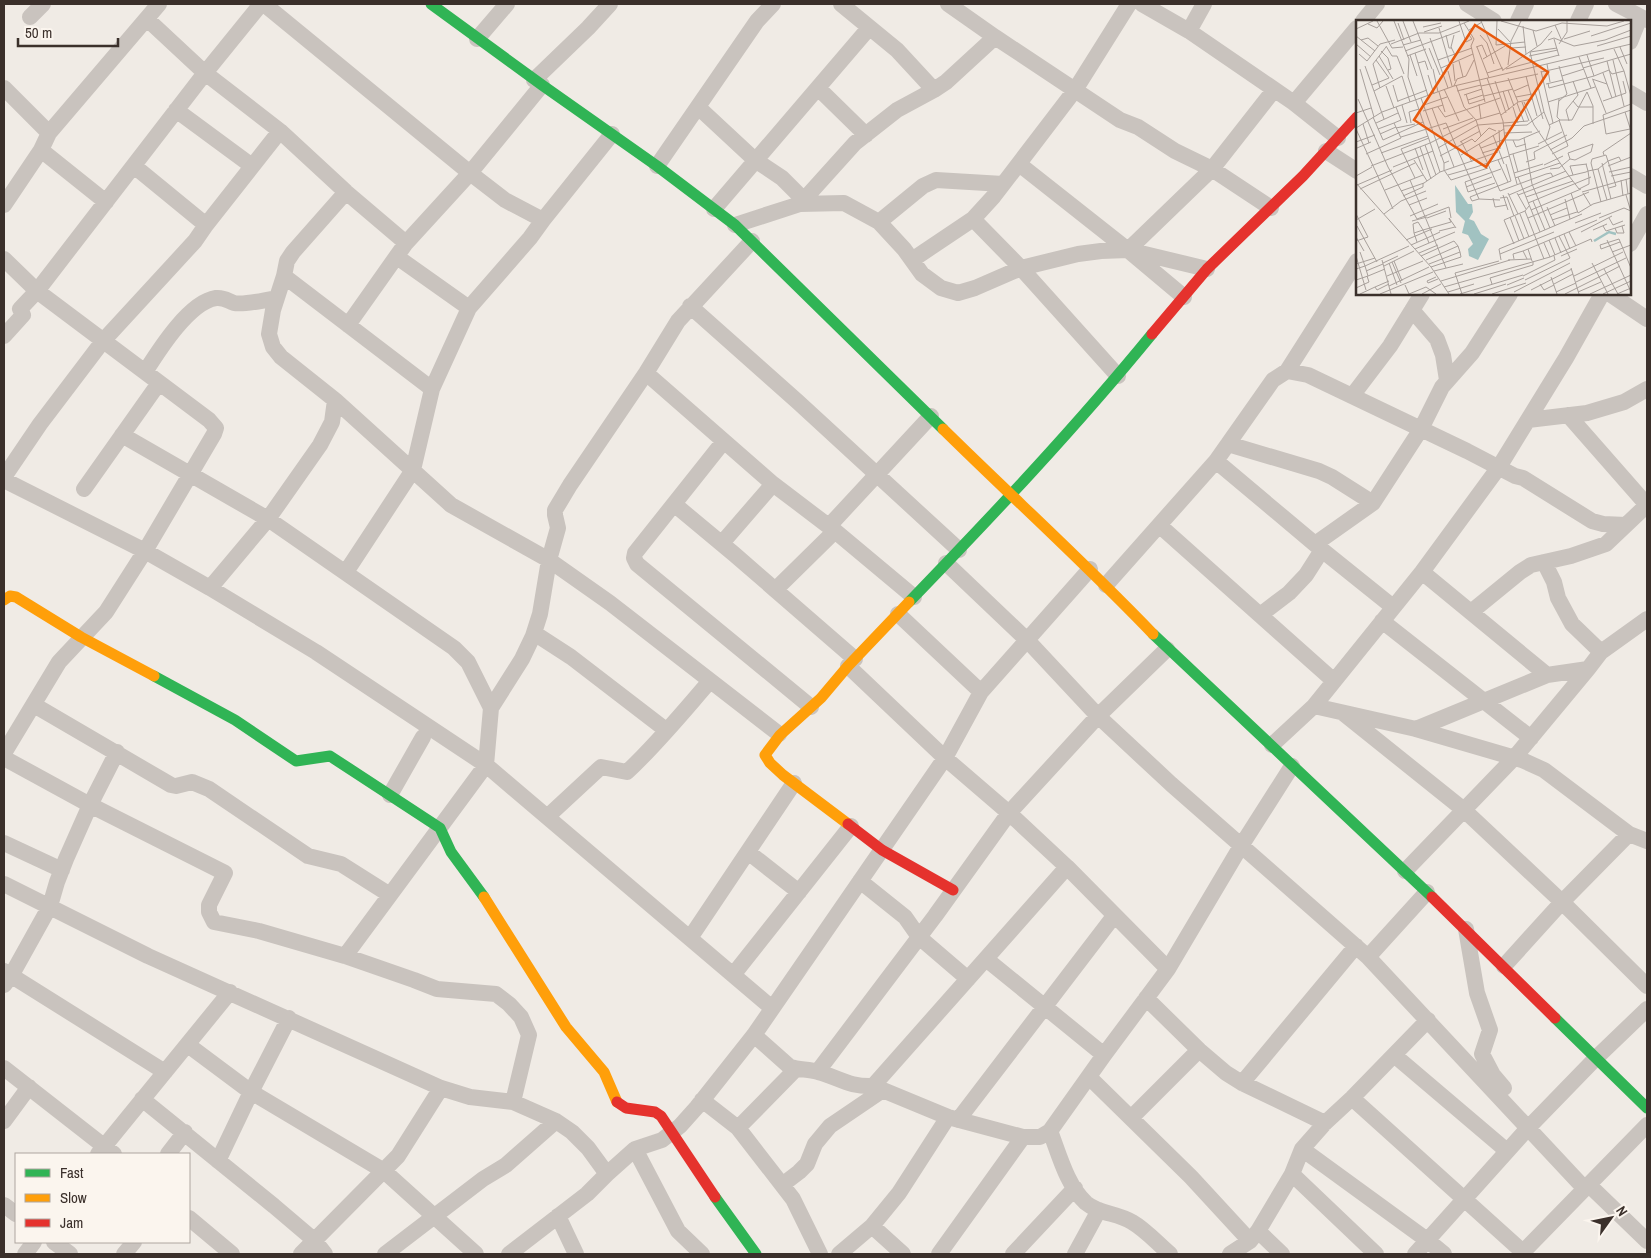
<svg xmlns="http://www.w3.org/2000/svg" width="1651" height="1258" viewBox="0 0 1651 1258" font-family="'Archivo Narrow',sans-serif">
  <rect width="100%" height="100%" fill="#f0ebe5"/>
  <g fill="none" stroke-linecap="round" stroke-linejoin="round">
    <path stroke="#c9c3be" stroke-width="16" d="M264 4 470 173 505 200 543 220
      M841 4 897 50 934 90
      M948 4 995 37 1120 120 1138 127 1175 151 1212 169 1271 208
      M1142 4 1189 31 1294 103 1338 138
      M1467 4 1494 21
      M1616 4 1647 20
      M30 17 43 4
      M147 19 205 73 280 131 346 192 406 243
      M1363 21 1377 4
      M1518 21 1526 4
      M1578 21 1586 4
      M1189 31 1204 4
      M477 39 507 4
      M1630 42 1640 17
      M534 80 588 28 610 4
      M4 88 49 133
      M818 88 866 135
      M1630 93 1647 103
      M1294 103 1357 28
      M698 107 755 160 782 178 804 200
      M176 110 252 166
      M41 150 106 202
      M1326 151 1357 171
      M1019 164 1128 250 1184 297
      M134 166 206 225
      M657 166 757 21 773 4
      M1630 176 1647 186
      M346 192 293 252 287 261 284 276 273 310 269 334 273 347 281 357 335 400 451 505 549 560 610 603 779 734
      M800 204 855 143 897 110 934 90 946 82 995 37
      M4 205 41 150 49 133 159 4
      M714 209 869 28
      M973 219 1021 268 1118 376
      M879 222 923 186 936 180 1003 184
      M735 225 800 204 844 203 879 222 904 249 922 274 941 288 958 293 975 288 1021 268 1078 254 1101 251 1128 250 1207 269
      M1630 244 1647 214
      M1128 250 1212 169 1274 90
      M397 257 469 308
      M4 259 37 291 209 420 216 428 214 434 145 551 106 612 59 662 4 753
      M912 260 973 219 994 196 1075 90 1129 4
      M284 276 432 389
      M1610 294 1647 319
      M690 306 798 402 959 550
      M1412 310 1437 339 1443 355 1447 380
      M348 325 406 243 470 173 542 85
      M4 336 23 315 20 309 37 291 205 73 261 4
      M1287 371 1308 375 1467 451 1515 476 1523 478 1592 521 1603 524 1626 525
      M145 372C159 350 189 302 216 298 224 297 228 301 234 303 243 305 267 300 277 298
      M646 373 773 484 835 531 914 597
      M1352 396 1390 346 1422 294
      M1568 415 1647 505
      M1528 420 1587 413 1624 402 1647 389
      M122 435 268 519 454 648 468 662 491 708
      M724 441 635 553 634 558 637 564 811 707
      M1228 444 1319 471 1332 477 1373 503
      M1216 461 1322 550 1393 607
      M4 477 40 424 103 341 195 241 206 225 280 131
      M4 480 145 551 210 588 316 652 486 765 772 1008
      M84 489 159 383
      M674 504 734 554 855 659
      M1159 525 1334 681
      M829 526 931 416
      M722 543 773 484
      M1315 544 1373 503 1421 429 1442 387 1472 353 1510 294
      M1544 562 1554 582 1558 598 1572 624 1601 652
      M946 563 1027 640 1098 716 1171 784 1368 957 1585 1189
      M346 572 413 470 432 389 469 308 530 238 543 220 612 134
      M1422 572 1547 675
      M1106 585 1216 461 1273 380 1287 371 1357 261
      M210 588 268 519 320 445 332 422 335 400
      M775 590 835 531
      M1471 612 1520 572 1531 565 1571 556 1606 544 1647 505
      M898 614 981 692
      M1260 615 1289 593 1306 575 1322 550
      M1382 621 1531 738
      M534 633 571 657 666 730
      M848 666 945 758 1009 813 1067 867 1168 969
      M34 705 171 785 176 786 192 782 209 789 308 856 341 864 390 895
      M1314 706 1416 729 1522 760 1544 770 1629 834 1647 841
      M1343 713 1464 810 1562 902 1647 986
      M1416 729 1547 675 1588 669 1601 652 1647 619
      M1272 745 1314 706 1422 572 1499 467 1566 358 1602 294
      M4 758 90 805 225 873 209 905V912L214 922 259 931 345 956 414 980 437 989 496 994 509 1004 521 1017 529 1035 513 1102
      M390 795 423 737
      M547 817 601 767 627 772C657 744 683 712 710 681
      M4 843 62 870
      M748 852 799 892
      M1405 871 1514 758 1588 669
      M860 881 905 917 919 937 968 979
      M4 884 148 956 441 1088 470 1097 513 1102 556 1121 572 1132 588 1148 607 1174
      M1466 929 1477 993 1490 1030 1482 1054 1493 1075 1504 1088
      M690 938 794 783
      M345 956 486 765 491 708 522 659 533 636 540 614 549 560 558 528 555 515V510L570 485 646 373 678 321 752 241
      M1368 957 1427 892
      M986 959 1104 1055
      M1504 966 1562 902 1629 834
      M4 971 165 1072
      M733 975 851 826
      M4 985 11 976 50 906 57 882 66 859 90 805 117 752
      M1146 998 1199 1050 1226 1073 1242 1083 1325 1123
      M754 1035 790 1067C800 1070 809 1069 818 1072 840 1078 849 1087 873 1086L948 1117 1023 1137H1040L1050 1131 1104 1055 1168 969 1241 846 1292 766
      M188 1045 251 1092 384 1171 476 1254
      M1394 1055 1507 1151
      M4 1068 114 1154
      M818 1071 935 916 1009 813 1098 716 1167 649
      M1089 1077 1191 1177 1250 1241
      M1242 1083 1356 946
      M873 1086 1067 867
      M1352 1098 1523 1252
      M142 1099 274 1206 314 1240 325 1254
      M702 1100 738 1128 793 1199 820 1254
      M1131 1118 1199 1050
      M958 1120 1114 916
      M4 1121 29 1087
      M738 1128 796 1069
      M1050 1131C1059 1154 1067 1186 1086 1203 1099 1214 1118 1213 1132 1222 1146 1230 1158 1244 1170 1254
      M635 1149 678 1231 702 1254
      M1302 1149 1427 1240 1444 1254
      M98 1154 230 992
      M168 1154 185 1132
      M218 1161 251 1092 289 1018
      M1292 1174 1376 1254
      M782 1185 799 1172 807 1164 815 1144 830 1126 883 1090
      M1589 1185 1647 1241
      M4 1205 16 1214
      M558 1216 576 1254
      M189 1218 232 1254
      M872 1226 903 1254
      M1258 1231 1282 1254
      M54 1242 70 1254
      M25 1254 34 1242
      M124 1254 134 1242
      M301 1254 398 1156 441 1088
      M385 1254 483 1179 506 1165 556 1121
      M509 1254 587 1194 607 1174 635 1149 662 1140 680 1126 697 1107 754 1035 945 758 981 692 1090 569
      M839 1254 872 1226 899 1193 948 1117
      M939 1254 1023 1137
      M1013 1254 1075 1188
      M1075 1254 1099 1210
      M1230 1254 1250 1241 1258 1231 1292 1174 1302 1149 1325 1123 1352 1098 1428 1020
      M1415 1254 1528 1128 1596 1058 1647 1009
      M1521 1254 1647 1125"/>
    <path stroke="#30b455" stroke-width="11" d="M431 4 542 85 657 166 735 225 943 429
      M909 602C993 515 1076 427 1152 334
      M1153 634 1432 897
      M154 676 235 720 296 761 330 756 440 828 451 852 484 897
      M1555 1018 1647 1108
      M715 1197 756 1254"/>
    <path stroke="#ff9f0a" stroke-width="11" d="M943 429C1013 498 1085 563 1153 634
      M4 600 10 596 16 597 81 637 154 676
      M848 824 783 775 770 763 765 755 780 735 821 698 848 666 909 602
      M484 897 566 1027 604 1072 617 1102"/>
    <path stroke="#e5322d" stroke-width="11" d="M1152 334 1207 269 1303 176 1357 117
      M848 824 882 850 953 890
      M1432 897 1555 1018
      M617 1102 626 1108 655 1112 661 1116 715 1197"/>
  </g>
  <g transform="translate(1356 20)">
    <rect width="275" height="275" fill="#f0ebe5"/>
    <path d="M99 165 112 184H116L117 192 113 199 118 201 125 214 133 219 122 240 113 236 112 229 117 224 112 215 106 213 109 201 100 192Z" fill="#a1c2c1"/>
    <path fill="none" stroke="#a1c2c1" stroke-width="2.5" d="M238 221 253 212 260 214"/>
    <path fill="none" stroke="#a8a09b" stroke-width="1" d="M21 1 36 28 47 27M38 1 53 39 52 57 84 152 142 132M47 1 55 22M57 1 76 49M103 1 110 22 116 19 113 15M125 1 147 51M145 1 180 11 206 3 251 6 268 1M42 3 48 20M108 3 118 19 115 26 129 82M12 4 21 8 27 1M199 5 206 21M167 6 170 34M67 7 85 3M83 8 94 45M0 9 17 1M142 9 154 22M113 10 126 2M177 10 181 26M68 12 86 6M90 15 93 28H96M98 15 95 27 99 35M124 15 131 23 138 44M0 16 19 31M235 16 275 3M74 18 92 68M198 19 203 36M208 19 234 11M5 20 12 18 22 26M192 20 198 18 218 26 249 20 275 10M0 24 15 37M35 24 63 13H83L113 1M203 24 211 12V1M47 25 65 20M140 25 169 22M140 25 141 1M30 26 36 36H41L48 54M241 26 275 16M120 27 126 25 131 37M121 27 133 58M264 27 271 44M73 28 84 55M155 28 170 27M25 31 32 38 35 49 32 50M49 31 104 11M174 32 201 28M59 33 72 76M3 34 11 41 24 24 39 20M54 35 61 56M231 35 238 56 253 50 256 54 268 51 258 29M23 36 37 59M51 36 70 29M173 36 202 30M223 37 235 68M127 39 149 26M82 40 116 28M257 40 268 86M103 41 107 57M251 41 260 77M62 43 69 41 72 50M97 44 99 61M191 44 194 62M152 45 155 21 165 1M9 46 28 99M203 46 211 74 203 81M85 48 117 34M227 48 275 34M4 49 18 97M77 49 82 72M150 49 203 35M147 50 185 24 196 11M92 51 96 66M185 51 197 103M268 51 275 76M185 52 248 38M131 53 147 48M247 53 256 78M72 55 78 74M206 56 228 49M131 58 147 101 149 120 161 164M152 58 162 82M236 59 251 64M237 60 250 93M139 61 150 93M192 63 193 68 238 56M190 64 207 60M16 65 33 58 20 40M37 65 42 82M100 65 108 87 120 100 125 116M30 66 38 88M98 66 101 59 110 56 118 40M125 66 182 54M24 68 17 44 30 27M88 69 103 101M152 70 158 86M18 71 46 56 54 82M101 71 125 65M147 71 153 90M158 71 172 65M83 72 89 92M179 72 187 99M231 72 237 86V104M110 74 113 84 129 79M108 75 126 69M128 76 157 69M160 77 176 74M65 78 88 143 93 141M176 78 181 96M2 79 32 147 61 199 93 187 95 198M203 79 201 97 204 100M112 80 127 75M42 81 71 70M217 81 222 87H237M247 81 270 73 267 61M166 82 173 101M192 82 239 67M161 83 168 102M123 84 125 99M46 85 51 103M68 85 91 77M40 87 45 100 38 103 45 118M82 87 89 97 144 78M157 87 162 103M76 88 98 147M67 91 87 85M188 92 194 107 190 120M269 92 275 111M0 93 15 88M145 95 162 82 176 79 170 56M17 97 27 120M213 101 210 90 222 75 217 61M20 103 42 93M55 103 53 92 63 89M7 104 13 123M193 105 204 100H216L231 72M147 106 171 105 188 92 174 32M0 108 26 92 98 66 275 24M40 108 59 104M0 109 37 189M22 109 38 103M87 109 117 98M274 109 250 114 247 95 275 84M143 110 144 129M148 113 176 112M24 114 40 107M137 115 148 144M45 117 90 103 123 179 144 180M168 118 176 164 194 208M27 120 67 102M149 120H163L184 111M157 120 160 127 170 124M105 121 116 142M0 122 19 115M104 122 124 111M123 124 144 171 190 154 195 153 197 157M182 124 206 112M69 125 80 155M64 127 75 159M1 128 15 122M59 128 67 150M82 128 122 105 172 101M125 128 149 119M194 130 216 118 228 106 275 90M178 132 211 115M25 133 72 116M126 133 143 128M10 134 45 118M157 134 162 152M196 134 212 126 203 100M105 135 148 109M153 135 183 126M248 135 247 132 275 113M84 136 116 119 119 122 133 108 140 111M58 140 71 161M142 140 152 162M252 141 263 137 265 141M170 142 179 139 178 132M88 143V150L95 160 132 148M235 143 236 139 250 135 260 166 253 168M235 143 245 182M246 143 255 179M150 144 155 161M230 144 232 151 233 158V164L223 169 213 156 230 152 232 151 242 149 252 141M188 145 207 136M15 146 74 123 120 100 144 93M252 146 275 137M37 147 77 131M120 147 153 136M194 149 203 148 214 139 219 140 235 132 237 124 212 133 214 139M242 149 251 180M253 152 275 147M158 153 187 144M92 155 120 147M217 155 214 146 231 144M0 156 16 147M255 156 275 152M162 157 204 143M59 158 45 129 73 118M270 159 272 174M23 160 59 143M54 160 90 248M265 160 267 176M0 163 75 247 93 274M139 163 112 172 109 162 145 149M1 165 36 150M110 167 136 157M4 169 23 160M29 170 67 155M45 171 68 163 84 152M226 172 275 158M152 173 162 194M161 173 170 189M215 173 222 193M227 173 235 186M147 175 152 190M153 175 210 151M162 175 213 156 178 105 168 82M270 175 275 192M47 176 67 167V163M170 177 217 161M137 178 139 187 151 185M144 178 151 177 158 196M123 179 116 181 114 177 155 161M209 179 214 199M177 181 189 210M172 183 235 157M53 185 71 178M173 186 169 191 188 239M191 187 199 206M175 190 225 169M222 193 237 184 275 173M0 194 12 217 0 221M28 194 45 181 70 171M164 194 173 217M194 195 211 188M54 196 82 184M159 196 168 219M154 197 163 221M71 198 90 191M172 198 233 172M243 198 268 188 275 191M253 198 257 205 267 201M0 200 19 189M196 200 221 192M56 201 71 197M219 203 245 193M1 206 21 242M247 206 250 211 269 205M259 208 261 213H268L266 206M237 210 251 204M83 211 99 207M184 212 226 194M213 212 220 226M225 212 256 196M58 213 57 204 62 202 67 210 58 213 61 222M208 214 214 229M203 216 241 200M0 217 8 231M199 218 205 233M50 220 76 209M193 220 199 235M251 220 275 272M264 222 245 229 244 225 263 219 275 248M73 223 99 212M188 223 194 237M158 224 148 200 169 191M55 225 71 218 67 210 95 202 93 198 100 208M59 229 73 223 71 218 84 212M256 232 275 225M63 233 82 225M144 234 198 212M0 236 10 270M65 236 98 221 102 226M205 236 221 229M158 239 157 234 167 231M171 239 167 231 172 229 176 241M26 240 35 274M70 240 102 226 104 232M145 240 143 229 184 212 162 157 159 158M152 240 175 239M38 241 46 261M36 242 45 263M27 243 42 236M33 243 41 265M236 243 252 274M0 244 19 238M73 244 104 232 105 237 75 247M28 246 58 231M215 248 223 274M0 249 9 246 4 232M248 249 262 274M10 251 27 244M78 251 107 244M147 254 177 245V241M12 256 29 249M31 256 67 241M167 256 199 240 198 236M218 256 267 232M80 257 71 261 72 263 82 259M195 257 201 274M243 257 264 246M0 260 12 256 9 246 53 226M169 260 214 238 203 216 172 229M33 261 19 267 21 270 33 264M85 261 154 240M220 262 270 238M136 264 134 258 147 254M184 264 188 270 198 265M198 264 217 254M49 265 53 274 70 267 80 274M151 265 168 258M33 266 73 247M88 267 194 237 235 219 236 222M0 268 13 262 11 256M175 270 216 249M92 272 118 264M158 272 214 243M200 272 220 263M222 272 245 262M4 274 19 267M24 274 77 252M66 274 85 264M104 274 167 255M106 274 99 253 143 241M118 274 150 264M136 274 170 263M209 274 243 257M234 274 275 255M247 274 275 261M261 274 275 268"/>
    <path fill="#e8590c" fill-opacity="0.15" stroke="#e8590c" stroke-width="2.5" d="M119 5 192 52 130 147 58 100Z"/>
    <rect width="275" height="275" fill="none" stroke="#3b302b" stroke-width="2.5"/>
  </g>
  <rect width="1651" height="1258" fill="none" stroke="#3b302b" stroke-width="10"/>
  <rect x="15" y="1153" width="175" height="90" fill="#fbf5ee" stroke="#aea6a0"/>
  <rect x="25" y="1169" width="25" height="8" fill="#30b455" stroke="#aea6a0"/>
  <text x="60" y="1178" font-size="15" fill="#3b302b">Fast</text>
  <rect x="25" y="1194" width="25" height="8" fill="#ff9f0a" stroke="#aea6a0"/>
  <text x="60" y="1203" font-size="15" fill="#3b302b">Slow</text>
  <rect x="25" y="1219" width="25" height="8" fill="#e5322d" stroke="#aea6a0"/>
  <text x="60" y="1228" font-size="15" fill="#3b302b">Jam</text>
  <g transform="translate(1611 1218) rotate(57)" stroke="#fbf5ee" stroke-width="4" paint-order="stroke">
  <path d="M0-4L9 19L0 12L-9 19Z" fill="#3b302b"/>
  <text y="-8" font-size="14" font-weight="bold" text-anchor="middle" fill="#3b302b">N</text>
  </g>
  <path d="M18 38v8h100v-8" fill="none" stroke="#3b302b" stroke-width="2.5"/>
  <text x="25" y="38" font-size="15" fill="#3b302b" stroke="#fbf5ee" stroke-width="4" paint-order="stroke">50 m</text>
</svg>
